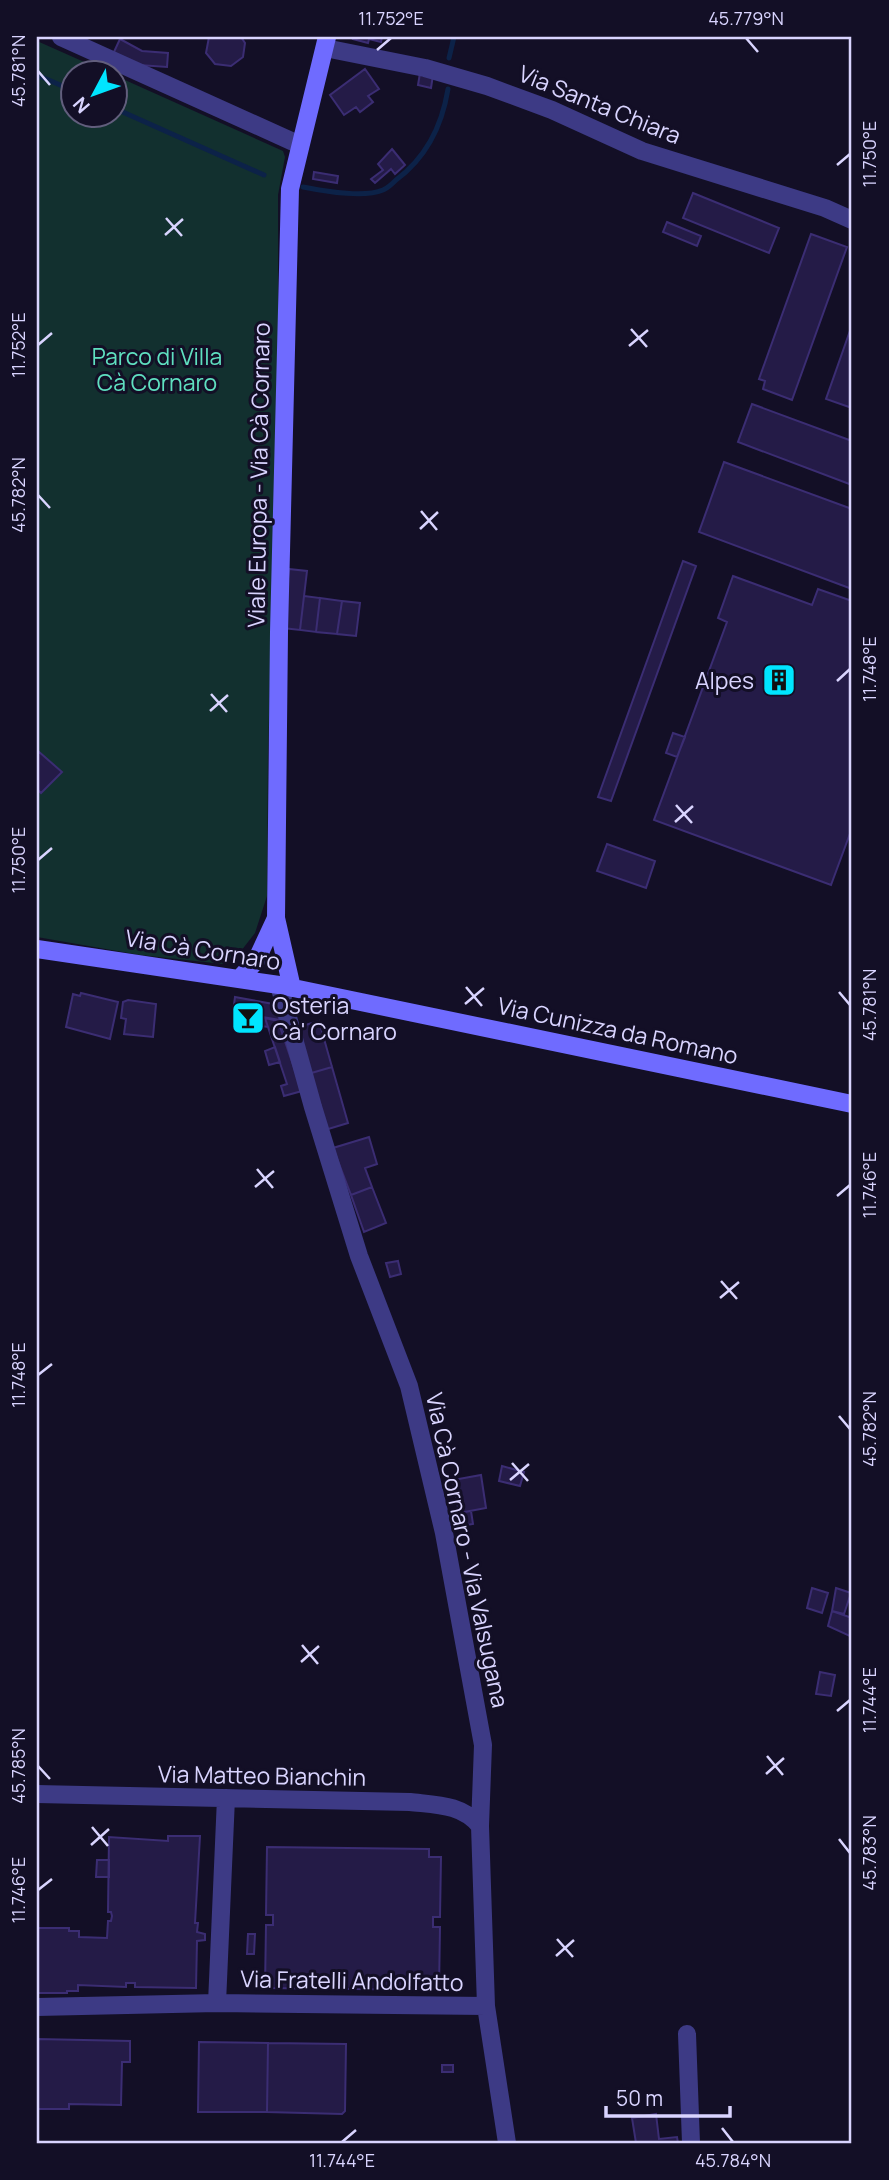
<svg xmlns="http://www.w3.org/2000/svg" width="889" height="2180" viewBox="0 0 889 2180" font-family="Manrope,sans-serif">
  <rect width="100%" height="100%" fill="#130f26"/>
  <path fill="#12302f" d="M37 41 109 73 74 74V116H116V76L283 151 285 157 278 195V366L268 754 267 896 255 933 241 951 223 964 140 955 37 937Z"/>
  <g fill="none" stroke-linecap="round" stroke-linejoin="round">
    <path stroke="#0c2248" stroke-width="5" d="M449 58 454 37
      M37 75 74 91
      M116 109 264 175
      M303 187C323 191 364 198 383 190 388 188 393 183 396 180 427 157 442 126 448 89"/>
  </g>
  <path fill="#241b47" stroke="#3b2d73" stroke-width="2" d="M209 37H241L245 43 243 57 231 66 215 64 206 53Z
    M354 37H382L381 42 369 39 368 43 353 39Z
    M120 39 142 51 168 53 167 67 139 65 113 54Z
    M365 69 379 89 368 96 373 102 360 112 356 107 344 115 330 95Z
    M420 73 433 75 431 88 418 85Z
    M392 149 405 165 395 174 391 169 375 183 371 179 383 170 378 164Z
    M314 172 338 176 337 183 313 179Z
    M693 193 779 228 769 253 683 218Z
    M667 222 701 236 697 246 663 232Z
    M811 234 847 247 792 400 763 389 765 381 759 379Z
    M852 325V408L826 399Z
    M752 404 852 441V485L738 442Z
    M724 462 852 509V589L699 532Z
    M683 561 696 566 611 801 598 797Z
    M289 569 307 571 300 630 283 628Z
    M733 576 812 605 818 589 852 601 850 619 852 620V828L831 885 654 820 727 622 718 618Z
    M304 596 320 598 316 632 300 630Z
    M320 598 342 601 337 634 316 632Z
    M342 601 360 603 356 636 337 634Z
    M673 733 685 737 677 757 666 753Z
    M38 751 62 772 41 793 37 789Z
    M607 844 655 861 646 888 597 871Z
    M81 993 118 1002 110 1039 66 1027 73 994 80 996Z
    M235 997 273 1004 280 1020 233 1012Z
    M128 1000 156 1004 153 1037 124 1034 126 1019 121 1018 123 1002Z
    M240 1013 265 1018 268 1027 243 1023V1019L238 1017Z
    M265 1018 278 1021 302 1091 284 1096 281 1086 287 1084Z
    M319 1021 332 1067 308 1074 295 1028Z
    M275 1047 280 1062 269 1065 265 1051Z
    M332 1067 348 1123 325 1130 308 1074Z
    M369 1137 377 1164 365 1168 372 1187 351 1195 333 1148Z
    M372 1187 386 1223 364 1232 351 1195Z
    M398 1261 401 1274 390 1277 386 1263Z
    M502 1466 524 1472 520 1486 499 1481Z
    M481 1475 486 1508 459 1513 453 1480Z
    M471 1511 473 1524 460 1526 458 1513Z
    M812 1588 828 1593 822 1613 807 1608Z
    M836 1588 851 1593 844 1614 832 1611Z
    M832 1611 852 1618V1637L828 1626Z
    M820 1672 835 1675 831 1696 816 1694Z
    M168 1836H200L195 1923H198L197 1932 205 1934V1940L197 1941 196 1988 135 1987V1983H126V1987L78 1985V1991H67V1993H37V1928H69V1931H79V1937L107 1938 108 1921H111L112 1916 111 1912H108L109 1837 168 1841Z
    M267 1847 429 1849V1857H441L440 1917H433V1927H440L439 1990 265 1988 266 1925H273V1915H266Z
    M97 1860H109V1877H96Z
    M248 1934H255L254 1954H247Z
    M37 2039 130 2041V2062H122L121 2105 69 2104V2109H37Z
    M199 2042 268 2043 267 2112H198Z
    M268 2043 346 2044 345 2111 342 2114 267 2112Z
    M442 2065H453V2072H442Z
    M656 2114 659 2139 677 2137 678 2143H636L632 2118Z"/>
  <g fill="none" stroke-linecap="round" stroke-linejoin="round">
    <path stroke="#3d3a85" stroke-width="18" d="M61 37 300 145
      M325 48 425 68 487 86 552 110 642 151 825 208 852 220
      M279 985 313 1107 359 1256 409 1386 444 1533 483 1745 480 1826 486 2006 507 2143
      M37 1794 410 1802C436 1805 462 1804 480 1826
      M217 2003 226 1798
      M37 2007 217 2003 486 2006
      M687 2034 691 2143"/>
    <path stroke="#6f6bff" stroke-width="18" d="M37 949 279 985 852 1104
      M240 978 256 961 276 918
      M292 988 276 918 279 632 290 189 327 37"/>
  </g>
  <path fill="none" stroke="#d9d4ff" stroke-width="2.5" d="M746 38 758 52M377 50 391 38M38 71 50 85M837 165 850 154M166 218 182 236M165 235 183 219M631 329 647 347M38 345 52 333M629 346 648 330M38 495 50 508M421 511 437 530M420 529 438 512M837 681 850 669M211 694 227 712M210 711 228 695M676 805 692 823M675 822 693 806M38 860 52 848M466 987 482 1006M839 992 850 1005M465 1004 484 988M257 1169 273 1188M255 1187 274 1171M837 1196 850 1185M721 1281 737 1299M720 1298 739 1282M38 1375 52 1364M839 1416 850 1429M512 1463 528 1481M510 1480 529 1464M302 1645 318 1664M301 1662 319 1646M837 1711 850 1700M767 1756 783 1775M38 1766 50 1779M766 1774 784 1758M92 1827 108 1846M839 1839 850 1853M91 1845 109 1829M38 1890 52 1879M557 1939 573 1957M556 1956 574 1940M722 2128 733 2142M342 2142 356 2130"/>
  <defs>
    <symbol id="building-square" viewBox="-11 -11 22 22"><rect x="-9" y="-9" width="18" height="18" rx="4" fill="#00e5ff" stroke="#130f26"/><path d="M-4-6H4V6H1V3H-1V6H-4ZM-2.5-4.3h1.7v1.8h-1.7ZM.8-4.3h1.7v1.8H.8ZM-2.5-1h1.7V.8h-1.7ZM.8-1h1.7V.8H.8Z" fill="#111"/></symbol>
    <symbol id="bar-square" viewBox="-11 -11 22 22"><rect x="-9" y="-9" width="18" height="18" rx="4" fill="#00e5ff" stroke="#130f26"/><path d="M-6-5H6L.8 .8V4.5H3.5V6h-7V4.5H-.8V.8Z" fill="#111"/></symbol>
  </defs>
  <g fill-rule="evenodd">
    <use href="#building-square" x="760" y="661" width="38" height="38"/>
    <use href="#bar-square" x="229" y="999" width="38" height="38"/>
  </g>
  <g text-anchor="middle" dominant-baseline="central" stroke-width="6" stroke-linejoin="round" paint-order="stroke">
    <g font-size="23" fill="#d9d4ff" stroke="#130f26">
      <text transform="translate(600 104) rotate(22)">Via Santa Chiara</text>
      <text transform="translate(258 475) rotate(-89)">Viale Europa - Via Cà Cornaro</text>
      <text transform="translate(203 949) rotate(9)">Via Cà Cornaro</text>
      <text transform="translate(618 1030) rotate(12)">Via Cunizza da Romano</text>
      <text transform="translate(468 1550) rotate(78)">Via Cà Cornaro - Via Valsugana</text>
      <text transform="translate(262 1775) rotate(1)">Via Matteo Bianchin</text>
      <text transform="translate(352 1980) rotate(1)">Via Fratelli Andolfatto</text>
    </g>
    <g font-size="23" fill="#5fe0c0" stroke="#130f26">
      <text x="157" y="356">Parco di Villa<tspan x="157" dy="26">Cà Cornaro</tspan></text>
    </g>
    <g font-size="23" fill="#d9d4ff" stroke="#130f26" text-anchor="end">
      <text x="754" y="680">Alpes</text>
      <text x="272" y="1005" text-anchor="start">Osteria<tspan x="272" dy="26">Cà' Cornaro</tspan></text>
    </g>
  </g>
  <rect width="889" height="2180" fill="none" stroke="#130f26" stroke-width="77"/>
  <g transform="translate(94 94) rotate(229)"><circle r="33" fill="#130f26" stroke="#625e7d" stroke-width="2"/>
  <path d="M0-5L12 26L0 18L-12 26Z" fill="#00e5ff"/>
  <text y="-10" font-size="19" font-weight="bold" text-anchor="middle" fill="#d9d4ff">N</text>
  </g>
  <path d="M606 2106v10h124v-10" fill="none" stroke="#d9d4ff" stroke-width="3.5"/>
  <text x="616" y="2106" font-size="21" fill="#d9d4ff" stroke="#130f26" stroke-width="5" paint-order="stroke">50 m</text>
  <rect x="38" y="38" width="812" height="2104" fill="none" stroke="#d9d4ff" stroke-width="2.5"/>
  <g font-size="18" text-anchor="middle" fill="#d9d4ff">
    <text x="391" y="25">11.752°E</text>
    <text x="746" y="25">45.779°N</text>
    <text transform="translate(19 71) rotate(-90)" y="6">45.781°N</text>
    <text transform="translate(870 154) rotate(-90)" y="6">11.750°E</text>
    <text transform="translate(19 345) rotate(-90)" y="6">11.752°E</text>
    <text transform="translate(19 495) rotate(-90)" y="6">45.782°N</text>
    <text transform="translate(870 669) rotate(-90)" y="6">11.748°E</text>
    <text transform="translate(19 860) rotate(-90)" y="6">11.750°E</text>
    <text transform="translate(870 1005) rotate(-90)" y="6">45.781°N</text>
    <text transform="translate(870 1185) rotate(-90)" y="6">11.746°E</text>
    <text transform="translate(19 1375) rotate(-90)" y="6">11.748°E</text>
    <text transform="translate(870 1429) rotate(-90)" y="6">45.782°N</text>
    <text transform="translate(870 1700) rotate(-90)" y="6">11.744°E</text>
    <text transform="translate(19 1766) rotate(-90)" y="6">45.785°N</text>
    <text transform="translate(870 1853) rotate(-90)" y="6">45.783°N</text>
    <text transform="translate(19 1890) rotate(-90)" y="6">11.746°E</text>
    <text x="342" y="2167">11.744°E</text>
    <text x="733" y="2167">45.784°N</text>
  </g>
</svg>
